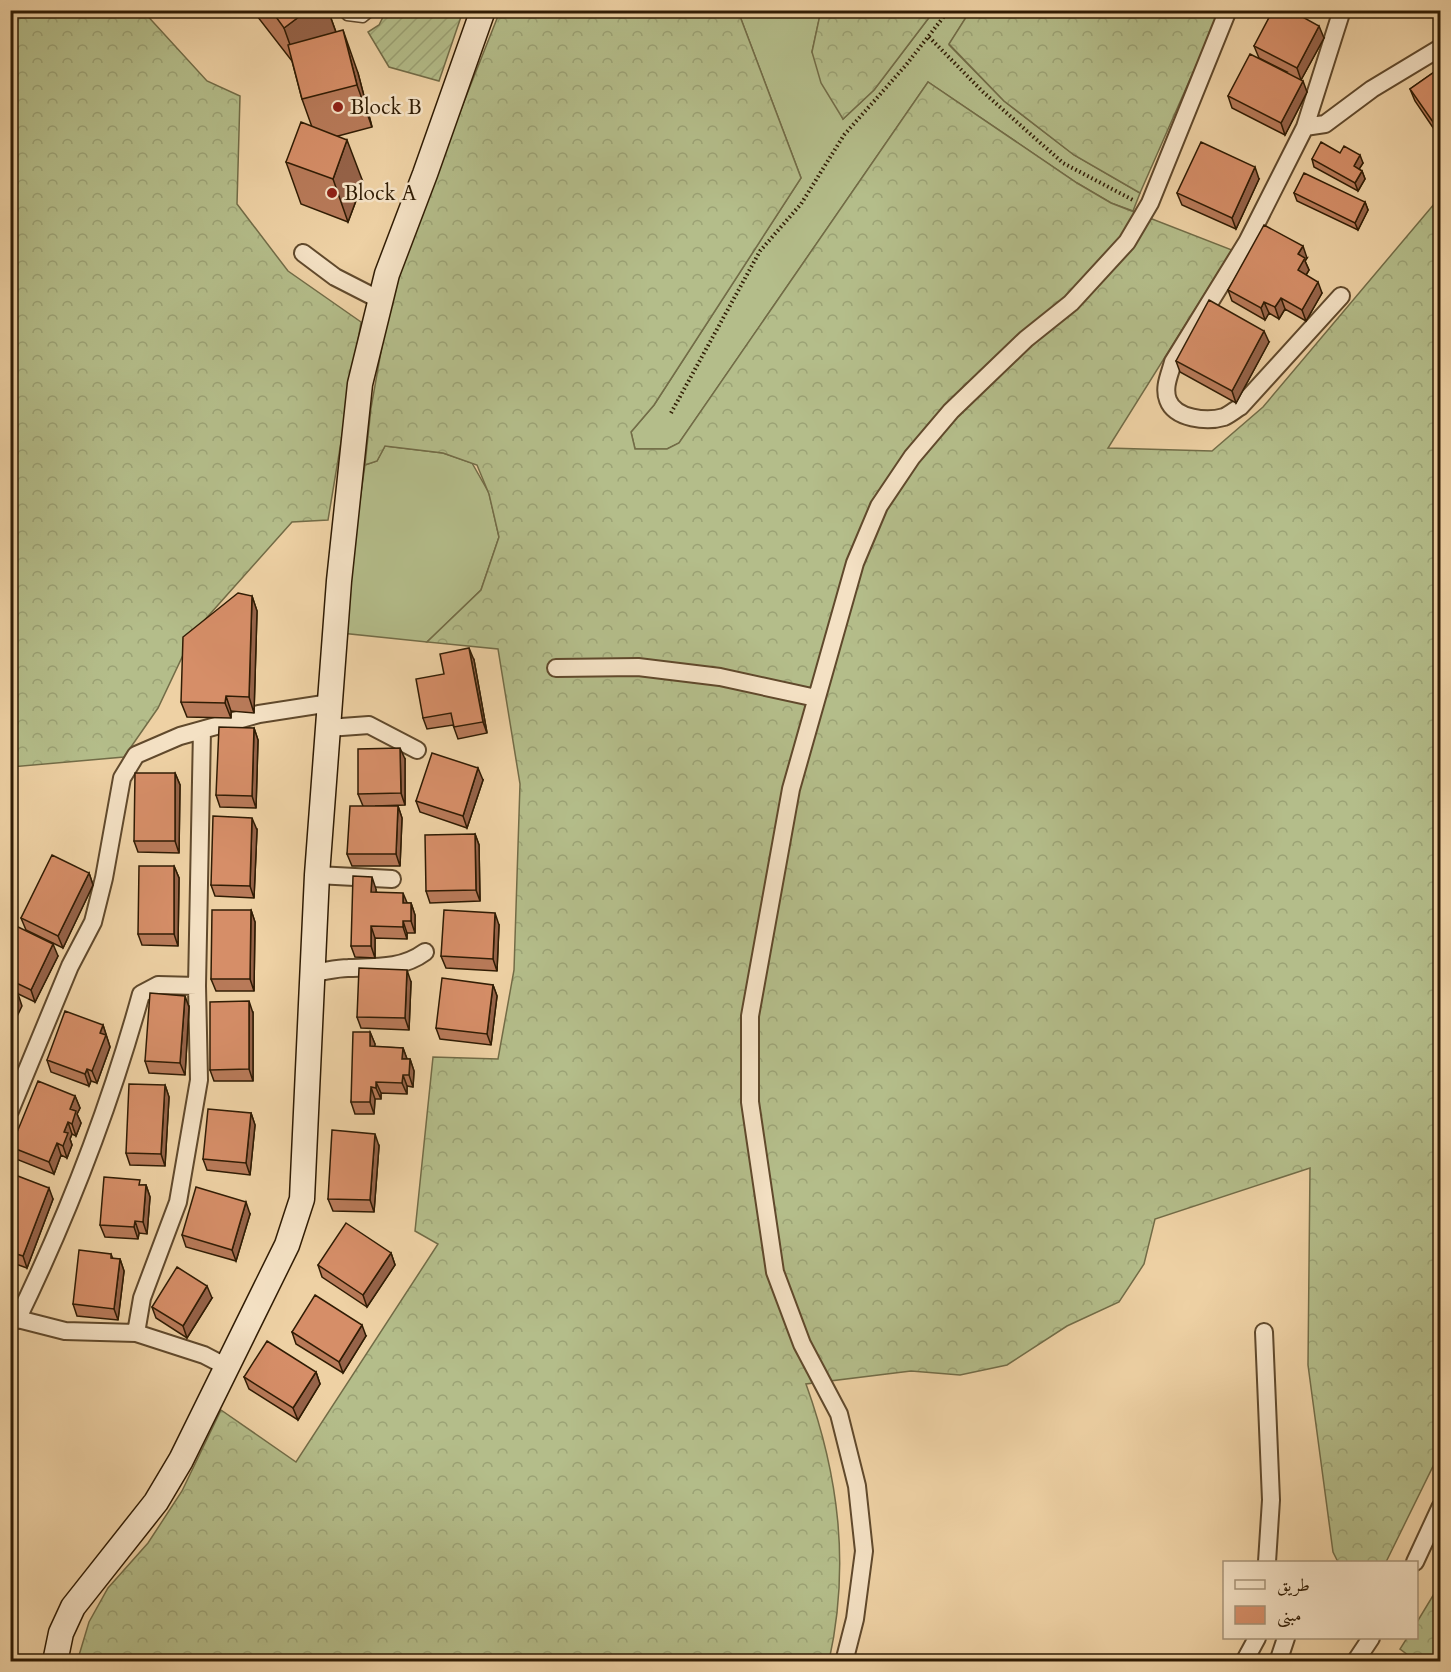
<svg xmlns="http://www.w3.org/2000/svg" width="1451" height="1672" viewBox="0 0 1451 1672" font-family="Cardo,Amiri,serif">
  <defs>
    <pattern id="forest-crowns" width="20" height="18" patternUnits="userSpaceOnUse" patternTransform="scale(1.5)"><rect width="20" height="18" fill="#b4bd8a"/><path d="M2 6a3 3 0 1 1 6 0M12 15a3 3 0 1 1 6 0" fill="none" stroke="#9ba275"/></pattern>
    <pattern id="garden-furrows" width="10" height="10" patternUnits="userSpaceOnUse" patternTransform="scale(1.5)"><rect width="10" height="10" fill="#b4bd8a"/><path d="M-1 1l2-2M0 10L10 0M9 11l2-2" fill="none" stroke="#9ba275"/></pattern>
  </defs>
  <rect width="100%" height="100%" fill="#eed1a4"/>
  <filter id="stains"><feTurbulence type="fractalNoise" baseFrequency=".00333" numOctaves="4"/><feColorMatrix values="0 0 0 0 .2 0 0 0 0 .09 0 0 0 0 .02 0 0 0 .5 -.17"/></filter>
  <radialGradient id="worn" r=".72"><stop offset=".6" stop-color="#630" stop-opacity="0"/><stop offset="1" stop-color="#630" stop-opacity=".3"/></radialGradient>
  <path fill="#b4bd8a" stroke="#726c47" stroke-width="1.5" d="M738 11H821L812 52 843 119 874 90 934 11H970L949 45 1004 101 1074 155 1140 193 1133 211 1111 203 1077 183 928 82 679 443 667 449H635L631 432 654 405 801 178Z
    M385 446 443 453 472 463 489 493 499 537 481 590 427 642 341 633 365 465 377 461Z"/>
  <path fill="url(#forest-crowns)" stroke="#726c47" stroke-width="1.5" d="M821 10H934V11L874 90 843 119 821 83 812 52Z
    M11 11H143L207 81 240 96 237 204 288 271 361 322 328 520 292 522 194 632 158 708 124 757 11 767Z
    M500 11H738L801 178 654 405 631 432 635 449H667L679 443 928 82 1077 183 1111 203 1232 250 1108 448 1212 451 1263 407 1440 197V1452L1386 1562H1338L1333 1552 1308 1365 1310 1168 1155 1219 1144 1264 1119 1302 1067 1326 1007 1365 960 1375 911 1371 806 1384C839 1476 850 1566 829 1661L77 1662 89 1622 108 1588 148 1543 182 1491 221 1410 296 1462 438 1244 415 1231 433 1057 498 1059 514 970 520 784 498 649 427 642 481 590 499 537 489 494 477 465 443 453 385 446 377 461 365 465 371 408 394 278Z
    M970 11H1220L1140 193 1074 155 1004 101 949 44Z
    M1440 1584V1661H1416L1400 1649 1407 1638H1416L1417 1622Z"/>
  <path fill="url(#garden-furrows)" stroke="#726c47" stroke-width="1.5" d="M386 11H463L439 81 389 67 368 32 379 25Z"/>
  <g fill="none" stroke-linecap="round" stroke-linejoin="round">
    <defs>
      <path id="lane" d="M341 10 347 16 363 18 373 10"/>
      <path id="street" d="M1342 10 1305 127 1325 124 1372 89 1440 48
        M1305 127 1247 242 1173 362C1170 374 1163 387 1168 400 1175 419 1207 422 1224 417 1229 415 1235 410 1240 407L1341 296
        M303 253 335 277 380 300
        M556 668 638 667 720 677 816 698
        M328 728 369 725 417 750
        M317 875 392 879
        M311 973C323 972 336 968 348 968 376 967 402 969 425 952
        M10 1111 70 966 93 922 104 878 122 778 136 755 180 736 259 714 330 703
        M10 1317 65 1331 136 1333 204 1355 229 1368
        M17 1320C68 1215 110 1106 141 994L158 985 197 986
        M1264 1332 1271 1500 1267 1562
        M136 1333 142 1298 178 1202 199 1080 197 986 202 730
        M1415 1562 1440 1508
        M844 1662 855 1619 864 1551 857 1486 839 1414 802 1344 775 1272 750 1102V1016L791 789 855 563 879 506 912 457 951 411 1026 339 1071 303 1127 242 1150 203 1228 10
        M1244 1662 1257 1638
        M1278 1662 1286 1638
        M1355 1662 1371 1638"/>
      <path id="secondary" d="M55 1662 61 1633 73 1607 156 1502 181 1460 287 1245 302 1199 317 875 339 581 360 384 387 274 425 174 483 10"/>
    </defs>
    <use href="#lane" stroke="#60492c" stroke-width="11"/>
    <use href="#street" stroke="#60492c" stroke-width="20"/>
    <use href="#secondary" stroke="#301c04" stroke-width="27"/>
    <path stroke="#301c04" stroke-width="4" stroke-dasharray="1.5 3" stroke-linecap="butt" d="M929 37 983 92 1063 163 1133 200
      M671 413 760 251 801 204 844 135 906 65 949 10"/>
    <use href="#lane" stroke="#f4e1c4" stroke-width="8"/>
    <use href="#street" stroke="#f4e1c4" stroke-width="16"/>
    <use href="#secondary" stroke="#f4e1c4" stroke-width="24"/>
  </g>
  <path fill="#b87a59" stroke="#301c04" stroke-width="1.5" d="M255 10H328L336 32 358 73 372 127 338 136 363 182 348 222 301 204 286 162 312 127 302 99 292 61 257 16Z
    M1324 38 1301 80 1307 92 1285 135 1232 108 1228 96 1287 72 1259 58 1254 46Z
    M1440 68V138L1415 101 1410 89Z
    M1340 153 1363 163 1359 169 1362 171 1365 179 1358 191 1314 167 1312 159Z
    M1259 179 1236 229 1182 205 1177 193Z
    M1294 193 1365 202 1368 210 1358 230 1297 201Z
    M1307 258 1305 261 1309 270 1306 275 1322 293 1306 321 1285 309 1279 319 1269 313 1265 320 1232 301 1228 290Z
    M1269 342 1236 403 1180 372 1176 361Z
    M252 596 257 611 254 713 231 711V718L187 717 181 702Z
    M474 660 487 733 458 739 453 725 427 729 423 718Z
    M254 728 258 740 256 808 220 807 216 795Z
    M405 759V805L375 806H398L402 818 400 866H352L347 854 363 806 358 794Z
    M175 773 180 785 179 853 138 852 134 841Z
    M483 780 467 828 420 812 416 801Z
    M257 830 254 898 215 896 211 885Z
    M475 834 479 845 480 901 430 903 426 891Z
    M174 866 179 878 178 946 142 945 138 934Z
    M89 873 93 885 63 948 26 930 21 918Z
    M376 889V892L407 903H411L415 915V933H407V939L375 938V958L355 957 351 946Z
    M251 910 255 922 254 991H216L211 979Z
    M10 923 58 956 35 1002 10 990Z
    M499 925 497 971 446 968 441 956Z
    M411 982 409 1030 361 1028 357 1017Z
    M493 985 497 996 491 1045 440 1039 436 1028Z
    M189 1007 185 1075 149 1073 145 1061Z
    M253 1013V1081H214L210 1070Z
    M103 1025 110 1047 97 1083 91 1081 89 1086 51 1072 47 1060Z
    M370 1032 375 1044 374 1047 403 1048 407 1059H410L414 1071 413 1087 407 1086V1094L381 1093V1099H375L374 1114H355L351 1102Z
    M165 1085 169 1097 165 1166 130 1165 126 1153Z
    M75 1096 80 1108 77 1114 81 1123 76 1136 72 1134 70 1139 72 1145 67 1158 61 1155 54 1174 16 1159 11 1147Z
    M251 1113 255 1125 250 1175 207 1170 203 1159Z
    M379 1146 374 1212 333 1211 328 1199Z
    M10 1173 53 1199 27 1268 10 1262Z
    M141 1185H146L150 1197 147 1234 139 1233 138 1239 105 1237 100 1225Z
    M250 1214 236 1261 186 1247 182 1235Z
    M391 1253 395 1265 367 1307 322 1277 318 1265Z
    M111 1254 113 1259H120L124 1271 118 1320 77 1316 73 1304Z
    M212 1298 187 1338 156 1318 152 1307Z
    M292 1332 366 1336 343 1373 296 1344Z
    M316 1372 320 1384 298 1420 249 1389 244 1377Z"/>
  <path fill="#966349" stroke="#301c04" stroke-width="1.5" d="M308 10H328L339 41 299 70 284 28Z
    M1319 26 1324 38 1301 80 1297 68Z
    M343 30 358 73 372 127 357 85Z
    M1303 81 1307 92 1285 135 1281 123Z
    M347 140 363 182 348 222 333 179Z
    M1360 155 1363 163 1356 174 1354 166Z
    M1255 167 1259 179 1236 229 1232 218Z
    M1362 171 1365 179 1358 191 1355 183Z
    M1365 202 1368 210 1358 230 1355 223Z
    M1303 246 1307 258 1305 261 1309 270 1302 282 1298 270V254Z
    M1318 282 1322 293 1306 321 1302 310Z
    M1281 298 1285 309 1279 319 1275 307Z
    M1264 302 1269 313 1265 320 1261 308Z
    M1264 331 1269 342 1236 403 1232 391Z
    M252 596 257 611 254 713 249 697Z
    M469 648 474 660 487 733 483 722Z
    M226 696 231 711V718L225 703Z
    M254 728 258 740 256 808 252 796Z
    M400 748 405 759V805L401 793Z
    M478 768 483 780 467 828 463 816Z
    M175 773 180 785 179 853 175 841Z
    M398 806 402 818 400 866 396 854Z
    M252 818 257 830 254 898 250 886Z
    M475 834 479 845 480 901 476 890Z
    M174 866 179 878 178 946 174 934Z
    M89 873 93 885 63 948 58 936Z
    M372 877 376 889V904L371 892Z
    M403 893 408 905 403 903Z
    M411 903 415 915V933L411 921Z
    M251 910 255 922 254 991 250 979Z
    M495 913 499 925 497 971 493 959Z
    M403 921 407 933V939L403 927Z
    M371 926 375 938V958L371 946Z
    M53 944 58 956 35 1002 31 990Z
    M407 970 411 982 409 1030 405 1018Z
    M493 985 497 996 491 1045 487 1034Z
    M18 994 22 1006 10 1031V1011Z
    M185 996 189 1007 185 1075 180 1063Z
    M249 1001 253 1013V1081L249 1069Z
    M103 1025 110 1047 97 1083 92 1071 100 1033Z
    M370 1032 375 1044 374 1058 370 1046Z
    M403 1048 407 1059H402Z
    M410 1059 414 1071 413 1087 409 1075Z
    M87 1069 91 1081 89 1086 85 1074Z
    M403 1075 407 1086V1094L402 1083Z
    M376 1082 381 1093V1099L376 1088Z
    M165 1085 169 1097 165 1166 161 1154Z
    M371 1087 375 1099 374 1114 370 1102Z
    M75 1096 80 1108 77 1114 81 1123 76 1136 72 1124 70 1109Z
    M251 1113 255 1125 250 1175 246 1163Z
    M68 1122 72 1134 70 1139 72 1145 67 1158 63 1146 64 1132Z
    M375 1134 379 1146 374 1212 370 1200Z
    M57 1143 61 1155 54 1174 49 1162Z
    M146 1185 150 1197 147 1234 143 1222Z
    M49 1188 53 1199 27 1268 23 1256Z
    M246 1202 250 1214 236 1261 232 1250Z
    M135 1221 139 1233 138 1239 134 1227Z
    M391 1253 395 1265 367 1307 363 1295Z
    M120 1259 124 1271 118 1320 114 1309Z
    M207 1286 212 1298 187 1338 183 1326Z
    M362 1325 366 1336 343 1373 339 1362Z
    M316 1372 320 1384 298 1420 293 1408Z"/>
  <path fill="#d68e68" stroke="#301c04" stroke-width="1.5" d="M271 10H308L284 28Z
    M1273 10H1290L1319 26 1297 68 1254 46Z
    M343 30 357 85 302 99 288 45Z
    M1250 54 1303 81 1281 123 1228 96Z
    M1440 68V132L1410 89Z
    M301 122 347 140 333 179 286 162Z
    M1201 142 1255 167 1232 218 1177 193Z
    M1321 142 1340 153 1344 146 1360 155 1354 166 1362 171 1355 183 1312 159Z
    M1304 173 1365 202 1355 223 1294 193Z
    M1264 225 1303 246 1298 254 1305 258 1298 270 1318 282 1302 310 1281 298 1275 307 1264 302 1261 308 1228 290Z
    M1209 300 1264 331 1232 391 1176 361Z
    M238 593 252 596 249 697 226 696 225 703 181 702 183 637Z
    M469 648 483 722 454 727 451 713 423 718 416 679 444 674 440 654Z
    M219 727 254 728 252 796 216 795Z
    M400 748 401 793 358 794V749Z
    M432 753 478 768 463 816 416 801Z
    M135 773H175V841H134Z
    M350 806H398L396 854H347Z
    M213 816 252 818 250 886 211 885Z
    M475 834 476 890 426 891 425 835Z
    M52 855 89 873 58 936 21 918Z
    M139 866H174V934H138Z
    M353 876 372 877 371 892 403 893V903H411V921H403V927L371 926V946H351Z
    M212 910H251L250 979H211Z
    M444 910 495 913 493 959 441 956Z
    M10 923 53 944 31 990 10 980Z
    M359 968 407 970 405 1018 357 1017Z
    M442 978 493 985 487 1034 436 1028Z
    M10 991 18 994 10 1011Z
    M150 993 185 996 180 1063 145 1061Z
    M249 1001V1069L210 1070V1002Z
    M65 1011 103 1025 100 1033 106 1035 92 1071 87 1069 85 1074 47 1060Z
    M353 1032H370V1046L403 1048 402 1059H410L409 1075H403L402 1083 376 1082V1088L371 1087 370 1102H351Z
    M38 1081 75 1096 70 1109 76 1111 72 1124 68 1122 64 1132 68 1133 63 1146 57 1143 49 1162 11 1147Z
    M129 1084 165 1085 161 1154 126 1153Z
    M208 1109 251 1113 246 1163 203 1159Z
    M332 1130 375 1134 370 1200 328 1199Z
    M10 1173 49 1188 23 1256 10 1252Z
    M104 1177 140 1180 139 1185H146L143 1222 135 1221 134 1227 100 1225Z
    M196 1187 246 1202 232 1250 182 1235Z
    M346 1223 391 1253 363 1295 318 1265Z
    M79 1250 111 1254V1258L120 1259 114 1309 73 1304Z
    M177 1267 207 1286 183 1326 152 1307Z
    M315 1295 362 1325 339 1362 292 1332Z
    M267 1341 316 1372 293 1408 244 1377Z"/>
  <g fill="#8f2418" stroke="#f4e1c4" stroke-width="2">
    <circle cx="338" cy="107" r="6"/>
    <circle cx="332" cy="193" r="6"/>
  </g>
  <g text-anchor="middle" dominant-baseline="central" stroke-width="5" stroke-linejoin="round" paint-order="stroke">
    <g font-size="21" fill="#301c04" stroke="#f4e1c4" text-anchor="start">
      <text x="350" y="107">Block B</text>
      <text x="344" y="193">Block A</text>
    </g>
  </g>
  <rect width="1451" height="1672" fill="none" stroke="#eed1a4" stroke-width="36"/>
  <rect x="12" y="12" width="1427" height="1648" fill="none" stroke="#301c04" stroke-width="3"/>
  <rect x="18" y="18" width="1415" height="1636" fill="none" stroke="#301c04" stroke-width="1.5"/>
  <rect x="1223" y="1561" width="195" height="78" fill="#f4e1c4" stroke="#a69277" stroke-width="1.5"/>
  <rect x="1235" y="1580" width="30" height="9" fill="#f4e1c4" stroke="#a69277" stroke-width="1.5"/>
  <text x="1277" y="1591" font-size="18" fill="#301c04">طريق</text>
  <rect x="1235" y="1606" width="30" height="18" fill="#d68e68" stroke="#a69277" stroke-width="1.5"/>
  <text x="1277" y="1621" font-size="18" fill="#301c04">مبنى</text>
  <rect width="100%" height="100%" filter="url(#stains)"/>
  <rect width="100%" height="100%" fill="url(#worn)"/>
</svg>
